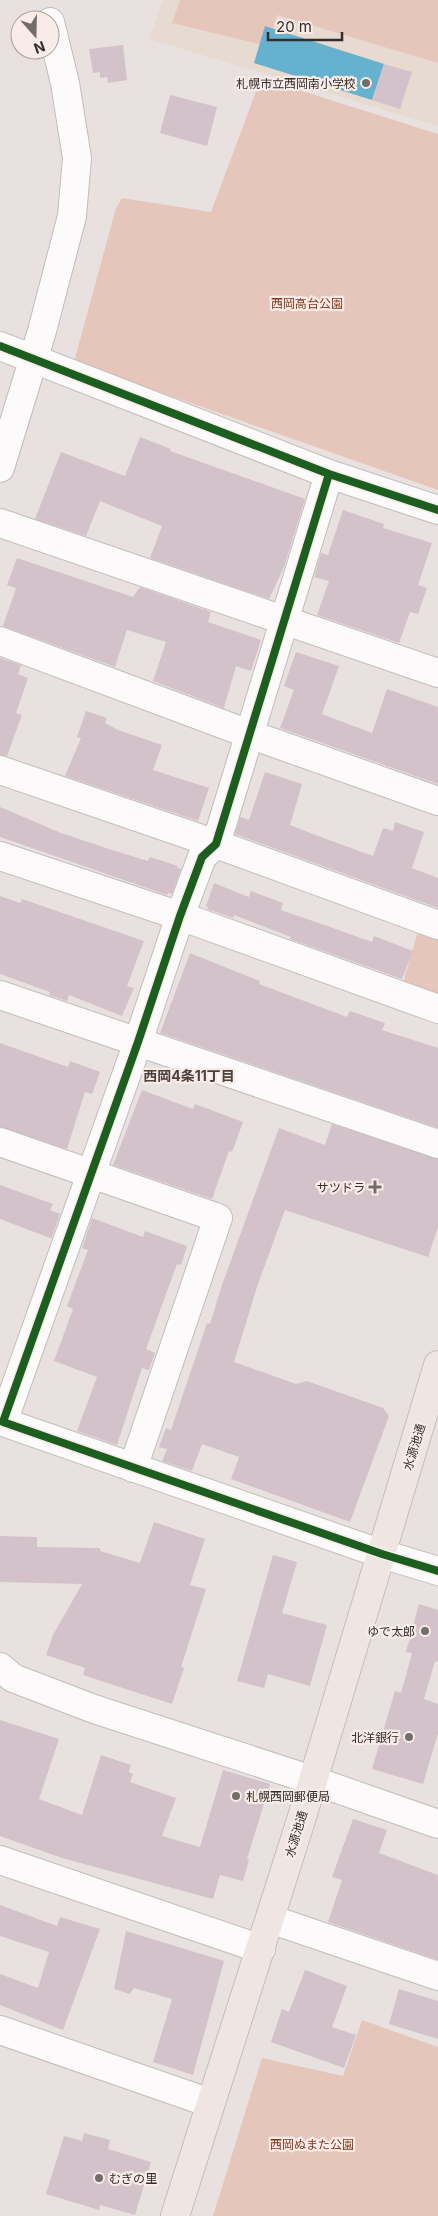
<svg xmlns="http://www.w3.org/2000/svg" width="438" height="2216" viewBox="0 0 438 2216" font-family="Inter,'Noto Sans JP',sans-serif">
  <rect width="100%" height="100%" fill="#e8e1df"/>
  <path fill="#e7dad0" d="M163 0H438V126L150 39Z"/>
  <path fill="#e6c6bb" d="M180 0H438V63L277 15 267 46 172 23Z
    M261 78 438 134V490L74 362 116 208 122 198 211 212Z
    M419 927 438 933V999L402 987Z
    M362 2020 438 2047V2216H213L262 2058 343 2076Z"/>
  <path fill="#66b1cd" d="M265 26 384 64 372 100 254 63Z"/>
  <path fill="#d4c2cb" d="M123 45 127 80 108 83 107 77 100 78V72L93 73 89 49Z
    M384 64 412 72 400 109 372 100Z
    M170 95 217 107 207 146 160 133Z
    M140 437 171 449 170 451 305 499 284 567 269 599 150 558 162 526 100 501 86 536 35 519 61 452 125 476Z
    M343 510 384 524 383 528 432 543 418 585 427 588 418 614 410 612 399 643 317 615 329 581 314 577 321 553 328 555Z
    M17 558 133 597 140 587 211 612 208 622 261 640 251 671 236 666 224 708 153 681 166 642 127 630 115 667 3 626 16 588 7 585Z
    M296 652 339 666 322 714 372 733 387 689 438 707V784L280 728 294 690 284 686Z
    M0 658 21 665 18 674 28 678 16 713 22 715 7 756 0 755Z
    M86 711 107 718 105 723 118 730 162 745 153 770 209 788 198 821 65 776 81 738 77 737Z
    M265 772 302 784 290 825 318 836 373 856 383 828 393 831 395 822 424 832 412 868 438 878V908L235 834 240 817 249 820Z
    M0 807 61 833 106 848 148 861 150 857 178 866 177 868 181 869 172 894 168 893 167 895 0 837Z
    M214 883 249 897 251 891 283 903 281 910 333 928 372 942 374 936 413 951 402 979 290 939 291 937 234 915 233 918 207 909 208 907 206 906Z
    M0 896 20 903 22 899 144 941 127 986 134 988 122 1016 69 995 67 1001 49 995 50 992 0 974Z
    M190 953 260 981 259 984 347 1017 350 1011 385 1023 382 1030 438 1048V1128L160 1033Z
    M0 1043 68 1067 70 1061 100 1072 92 1094 85 1092 67 1149 0 1127Z
    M142 1090 193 1109 195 1104 243 1122 232 1152 229 1151 212 1199 113 1165Z
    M332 1124 438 1159V1227L428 1257 285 1210 257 1287 234 1362 296 1384 307 1381 383 1408 389 1416 350 1522 231 1479 239 1457 202 1444 192 1471 162 1461 167 1449 159 1447 166 1428 171 1430 207 1323 210 1324 222 1285 279 1128 325 1145Z
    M0 1185 53 1204 50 1210 60 1214 52 1237 50 1238 0 1219Z
    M92 1218 143 1237 145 1231 187 1246 181 1265 177 1264 146 1349 155 1353 149 1370 142 1368 117 1445 77 1431 97 1377 54 1361 73 1309 67 1306 88 1250 82 1248Z
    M154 1522 205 1539 190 1585 206 1589 181 1667 184 1668 172 1704 83 1675 85 1668 46 1655 53 1635 82 1584 0 1582V1536L37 1537V1547L100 1548V1551L140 1563Z
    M273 1555 297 1562 282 1613 327 1625 310 1686 268 1674 264 1688 237 1681Z
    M419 1604 438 1610V1662L435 1661 424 1699 438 1704V1733L423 1784 372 1769 395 1691 401 1693 412 1653 406 1652Z
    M0 1720 59 1739 39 1799 82 1815 101 1755 131 1765 129 1772 133 1774 130 1782 176 1798 162 1836 200 1847 223 1770 270 1784 247 1859 249 1860 243 1881 220 1875 213 1899 62 1858 0 1836Z
    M353 1819 387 1830 379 1853 438 1875V1960L328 1922 342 1880 332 1877Z
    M0 1905 57 1926 60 1917 100 1929 63 2030 0 2005V1974L38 1988 49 1952 0 1936Z
    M126 1931 224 1961 193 2075 153 2062 172 1999 134 1988 130 1994 114 1989Z
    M305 1970 347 1986 332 2027 356 2035 344 2068 271 2042 282 2009 289 2012Z
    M399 1989 438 2001V2039L389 2024Z
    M84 2133 110 2140 108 2149 151 2162 135 2215 100 2205 99 2210 46 2194 64 2136 82 2141Z"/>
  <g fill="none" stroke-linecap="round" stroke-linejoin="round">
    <defs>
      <path id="minor" d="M0 346 329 474 438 510
        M0 468 42 331 72 216 77 158 65 83 50 22
        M329 474 216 844 202 857 180 916 138 1042 3 1422 382 1554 438 1571
        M0 523 438 673
        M0 641 249 734 438 801
        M0 770 216 844 438 925
        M0 856 180 916 438 1009
        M0 995 438 1144
        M0 1142 218 1218 133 1468
        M0 1667 13 1678 94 1709 312 1780 438 1824
        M0 1860 261 1949
        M270 1919 438 1976
        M0 2030 210 2103"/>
      <path id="major" d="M175 2216 302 1817 438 1365"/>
    </defs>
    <use href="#minor" stroke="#c2bdbb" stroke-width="30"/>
    <use href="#major" stroke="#c2bfbe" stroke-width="30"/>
    <use href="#minor" stroke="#fcfafa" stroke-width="28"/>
    <use href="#major" stroke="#efe6e4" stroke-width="28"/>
    <defs>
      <path id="cycleway" d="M0 346 329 474 438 510
        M329 474 216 844 202 857 180 916 138 1042 3 1422 382 1554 438 1571"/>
    </defs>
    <use href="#cycleway" stroke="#f9ece8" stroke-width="11"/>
    <use href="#cycleway" stroke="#1b5e20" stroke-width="8"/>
  </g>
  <g fill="#726d6b" stroke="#f9ece8" stroke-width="2">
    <circle cx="366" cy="83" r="5"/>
    <path d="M372.5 1179.5h5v5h5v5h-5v5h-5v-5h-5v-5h5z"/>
    <circle cx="425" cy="1631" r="5"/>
    <circle cx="409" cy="1737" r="5"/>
    <circle cx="236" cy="1796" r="5"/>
    <circle cx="99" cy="2178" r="5"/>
  </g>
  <g text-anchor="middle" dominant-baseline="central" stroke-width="4.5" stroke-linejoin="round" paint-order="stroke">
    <g font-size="12" fill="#322e2c" stroke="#f9ece8" text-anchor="end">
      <text x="356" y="83">札幌市立西岡南小学校</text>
      <text x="365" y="1187">サツドラ</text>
      <text x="415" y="1631">ゆで太郎</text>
      <text x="399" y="1737">北洋銀行</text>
      <text x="246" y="1796" text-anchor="start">札幌西岡郵便局</text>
      <text x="109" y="2178" text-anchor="start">むぎの里</text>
    </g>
    <g font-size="12" fill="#853819" stroke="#f9ece8">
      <text x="307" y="303">西岡高台公園</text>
      <text x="312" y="2144">西岡ぬまた公園</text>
    </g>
    <g font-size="12" fill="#322e2c" stroke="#f9ece8">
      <text transform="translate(414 1447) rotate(-73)">水源池通</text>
      <text transform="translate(296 1834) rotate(-73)">水源池通</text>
    </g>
    <g font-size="14" font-weight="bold" fill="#4b413d" stroke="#f9ece8">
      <text x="189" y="1075">西岡4条11丁目</text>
    </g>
  </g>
  <g transform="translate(35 35) rotate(160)"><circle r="24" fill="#f9ece8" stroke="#a9a09d"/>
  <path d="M0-4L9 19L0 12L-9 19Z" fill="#726d6b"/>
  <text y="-8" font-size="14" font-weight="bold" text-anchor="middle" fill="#322e2c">N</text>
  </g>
  <path d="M268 32v8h74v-8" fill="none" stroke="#322e2c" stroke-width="2.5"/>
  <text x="276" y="32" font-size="15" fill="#322e2c" stroke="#f9ece8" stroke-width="4" paint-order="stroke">20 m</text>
</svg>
